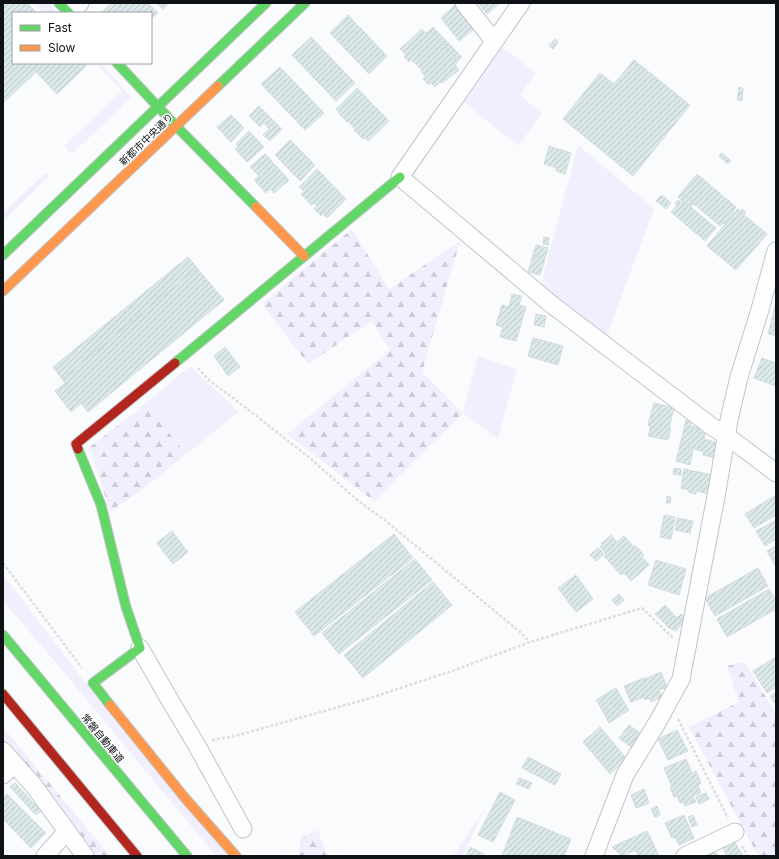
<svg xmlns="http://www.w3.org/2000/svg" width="779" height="859" viewBox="0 0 779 859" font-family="Inter,'Noto Sans JP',sans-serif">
  <defs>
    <pattern id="forest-firs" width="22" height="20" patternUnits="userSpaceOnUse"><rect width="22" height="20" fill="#f1effe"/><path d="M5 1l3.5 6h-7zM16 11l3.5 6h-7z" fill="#cdccd9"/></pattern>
    <pattern id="building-hatch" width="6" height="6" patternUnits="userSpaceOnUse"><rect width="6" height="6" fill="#dbe8ea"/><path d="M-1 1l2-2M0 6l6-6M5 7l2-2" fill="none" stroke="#bbc6c8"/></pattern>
  </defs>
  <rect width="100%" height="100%" fill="#f9fbfc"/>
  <path fill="#f1effe" d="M34 3H48L57 13H44Z
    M502 47 536 73 520 95 542 114 518 146 464 102Z
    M96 63H101L131 97 72 154 64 146 122 91Z
    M578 145 654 209 606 338 540 287Z
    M46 172 50 176 3 221V213Z
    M478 356 517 369 498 439 463 413Z
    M190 366 239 412 186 454 145 404Z
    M3 574 109 714 229 856H216L62 670 3 601Z
    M485 808 463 856H453Z"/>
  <path fill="url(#forest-firs)" d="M352 229 389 289 460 241 422 372 463 413 374 501 287 434 390 350 372 321 308 364 262 304Z
    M145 404 186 454 140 491 110 512 90 447Z
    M745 662 776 714V856H758L689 727 739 702 727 666Z
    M3 727 110 856H96L40 780 3 741Z
    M318 830 327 856H299L300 838Z"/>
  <path fill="url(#building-hatch)" stroke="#d6dbdc" d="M3 3H27L37 13H13V63H84L86 66 57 94 36 72 3 103Z
    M111 3H148L158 13 151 19V13H101Z
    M156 3H169L163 9Z
    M478 3H500L487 14Z
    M455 5 474 29 459 41 441 18Z
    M348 15 387 56 369 74 330 33Z
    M433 27 462 57 458 61 430 30Z
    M422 29 426 33 430 30 458 61 455 65 459 70 442 83 440 82 435 87 431 83 429 85 423 79 425 76 421 71 422 70 411 60 409 62 404 57 406 55 400 49Z
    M311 37 355 83 336 101 292 55Z
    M555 39 558 42 553 49 549 46Z
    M634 60 690 105 633 176 563 119 600 73 614 84Z
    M280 67 324 113 305 130 261 84Z
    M739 87 743 88 742 101 737 100Z
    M357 88 389 121 368 141 365 138 363 139 354 130 355 129 348 121 347 122 339 114 340 113 336 109Z
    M259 106 282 129 270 141 263 135 269 129 264 123 260 127 249 116Z
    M231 115 244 128 231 142 217 127Z
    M249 131 264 147 247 162 235 149 238 146 236 144Z
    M290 140 315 165 300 181 275 155Z
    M549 146 571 153 565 174 556 171 557 168 544 164Z
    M722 153 731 161 728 164 719 156Z
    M265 154 289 180 274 193 270 189 266 193 254 180 259 176 250 167Z
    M317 169 346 199 327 218 323 214 321 216 314 209 317 206 314 203 311 205 301 194 304 191 299 187Z
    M697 174 736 207 733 211 735 213 725 224 723 223 720 226 681 193Z
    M681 193 694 204 691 208 678 197Z
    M662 195 671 203 666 209 656 201Z
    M678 200 680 202 682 200 716 228 705 241 671 212 677 205 675 203Z
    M738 209 740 211 742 209 746 212 744 215 767 234 736 270 707 246Z
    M544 237 549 238 548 245 543 244Z
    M536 245 548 248 545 259 533 255Z
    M533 255 545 259 540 275 528 272Z
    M188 257 197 268 62 379 53 367Z
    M197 268 224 300 88 412 62 379Z
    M512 294 522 296 519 305 526 307 516 341 500 337 503 327 496 325 502 305 509 307Z
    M776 302V336L768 334Z
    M536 314 546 316 544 327 534 325Z
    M533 338 563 346 558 365 528 356Z
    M225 347 240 367 228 376 214 356Z
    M762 358 776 363V386L754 378Z
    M65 383 82 403 71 412 55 391Z
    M654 403 674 408 669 428H671L668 440 648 436 651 426 648 425Z
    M686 420 691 422V426L699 428 700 432 705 433 704 439 718 443 715 458 703 455 704 452 688 447 689 443 681 441Z
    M681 441 689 443 688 447 693 449 690 465 676 461Z
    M674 468 681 469V475L673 474Z
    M684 469 712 475 709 494 696 491V494L688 492 689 490 681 488Z
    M776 495V515L754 528 745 514Z
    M667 496 671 497 670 503H666Z
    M664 515 675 517 671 539 660 537Z
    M677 518 693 521 690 533 675 530Z
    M776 520V539L765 546 756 531Z
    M172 531 188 552 173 564 157 543Z
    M394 534 413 558 314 636 295 612Z
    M611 535 617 542 624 536 634 547 636 546 644 555 642 557 649 565 631 581 624 573 621 575 604 556 606 554 600 547 602 545 601 544Z
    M776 546V567L767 551Z
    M598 548 604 554 596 561 590 555Z
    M415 559 432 580 339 654 322 633Z
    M656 560 686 569 679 595 648 585Z
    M758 568 768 586 715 616 705 598Z
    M576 575 593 599 576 612 558 588Z
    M433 582 452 605 363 678 344 655Z
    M769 589 776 601V609L727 637 717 619Z
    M619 594 624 600 617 606 612 600Z
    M665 605 677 618 681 614 685 617 683 623 676 631 668 627 675 620 663 607Z
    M663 607 675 620 668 627 655 614Z
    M776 657V687L767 693 753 671Z
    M661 672 667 687 659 690 662 697 651 702 649 698 645 700 644 697 631 702 624 686 644 678 645 679Z
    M616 688 624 702 604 713 596 700Z
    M776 692V705L770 696Z
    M624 702 629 710 609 723 604 713Z
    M629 725 641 734 631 747 619 738Z
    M600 727 627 759 610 774 583 742Z
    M677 730 688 751 668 760 658 739Z
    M528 757 561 774 555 785 522 768Z
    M686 759 692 773 696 771 701 783 698 785 701 793 693 796 696 802 685 806 683 802 680 803 677 796 674 797 670 788 672 787 664 768Z
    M519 778 532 783 529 789 516 784Z
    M15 783 41 811 36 815 10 787Z
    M644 789 649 803 636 808 631 795Z
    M500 792 515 800 493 842 478 835Z
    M706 793 709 799 699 804 696 797Z
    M7 794 46 833 31 848 3 819V798Z
    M657 806 660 815 655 817 651 809Z
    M684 815 694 838 679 845 675 837 672 838 665 823Z
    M693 815 697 825 692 827 688 817Z
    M517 817 571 839 564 856H502Z
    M647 831 659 856H639L635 850 622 856 612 847Z
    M734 840 739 850H740L743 856H727L722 846Z
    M470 847 484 854 483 856H466Z
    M715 850 717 855 708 856 707 853Z"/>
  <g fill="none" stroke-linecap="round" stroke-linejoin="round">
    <defs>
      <path id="street" d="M464 3 494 41
        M521 3 400 177 551 304 711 426 727 436 776 473
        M70 13 80 3
        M140 648 168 697 196 744 243 829
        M3 751 34 786 85 856
        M3 775 15 764
        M45 856 67 831
        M594 856 625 775 657 723 681 679 717 491 729 420 739 377 759 313 776 251
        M685 856 735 832"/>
      <path id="fast" d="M59 3 69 13
        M117 63 176 126 256 207
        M218 86 305 3
        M3 255 266 3
        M175 363 400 177
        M78 449 101 505 126 607 140 648 93 683 110 705
        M3 635 187 856"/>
      <path id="slow" d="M256 207 304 256
        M3 291 218 86
        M110 705 185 798 236 856"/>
      <path id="jam" d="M78 449 76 444 175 363
        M3 694 137 856"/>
    </defs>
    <use href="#street" stroke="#c1c5c7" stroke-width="19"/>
    <use href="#fast" stroke="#c1c5c7" stroke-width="11"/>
    <use href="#slow" stroke="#c1c5c7" stroke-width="11"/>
    <use href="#jam" stroke="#c1c5c7" stroke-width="11"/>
    <path stroke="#dddede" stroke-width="2.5" stroke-dasharray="3 2" stroke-linecap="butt" d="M198 368 210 381 237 401 310 458 356 499 387 522 520 632 530 642
      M3 563 82 668
      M678 719 728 818
      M212 740 235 736 367 699 455 670 530 642 642 608 673 638
      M742 846 748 856"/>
    <use href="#street" stroke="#fefeff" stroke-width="17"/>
    <use href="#fast" stroke="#63d668" stroke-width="9"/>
    <use href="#slow" stroke="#ff974d" stroke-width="9"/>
    <use href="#jam" stroke="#b3261e" stroke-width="9"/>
  </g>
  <g text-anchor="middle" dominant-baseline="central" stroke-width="3" stroke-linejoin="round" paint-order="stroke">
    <g font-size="10" fill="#0e1216" stroke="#fff">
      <text transform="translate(146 139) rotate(-44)">新都市中央通り</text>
      <text transform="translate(103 738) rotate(50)">常磐自動車道</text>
    </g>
  </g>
  <rect width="779" height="859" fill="none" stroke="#0e1216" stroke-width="8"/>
  <rect x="12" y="12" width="140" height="52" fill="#ffffff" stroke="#9fa0a2"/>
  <rect x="20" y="25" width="20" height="6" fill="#63d668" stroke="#9fa0a2"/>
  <text x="48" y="32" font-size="12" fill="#0e1216">Fast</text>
  <rect x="20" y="45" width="20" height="6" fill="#ff974d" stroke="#9fa0a2"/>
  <text x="48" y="52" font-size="12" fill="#0e1216">Slow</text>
</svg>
